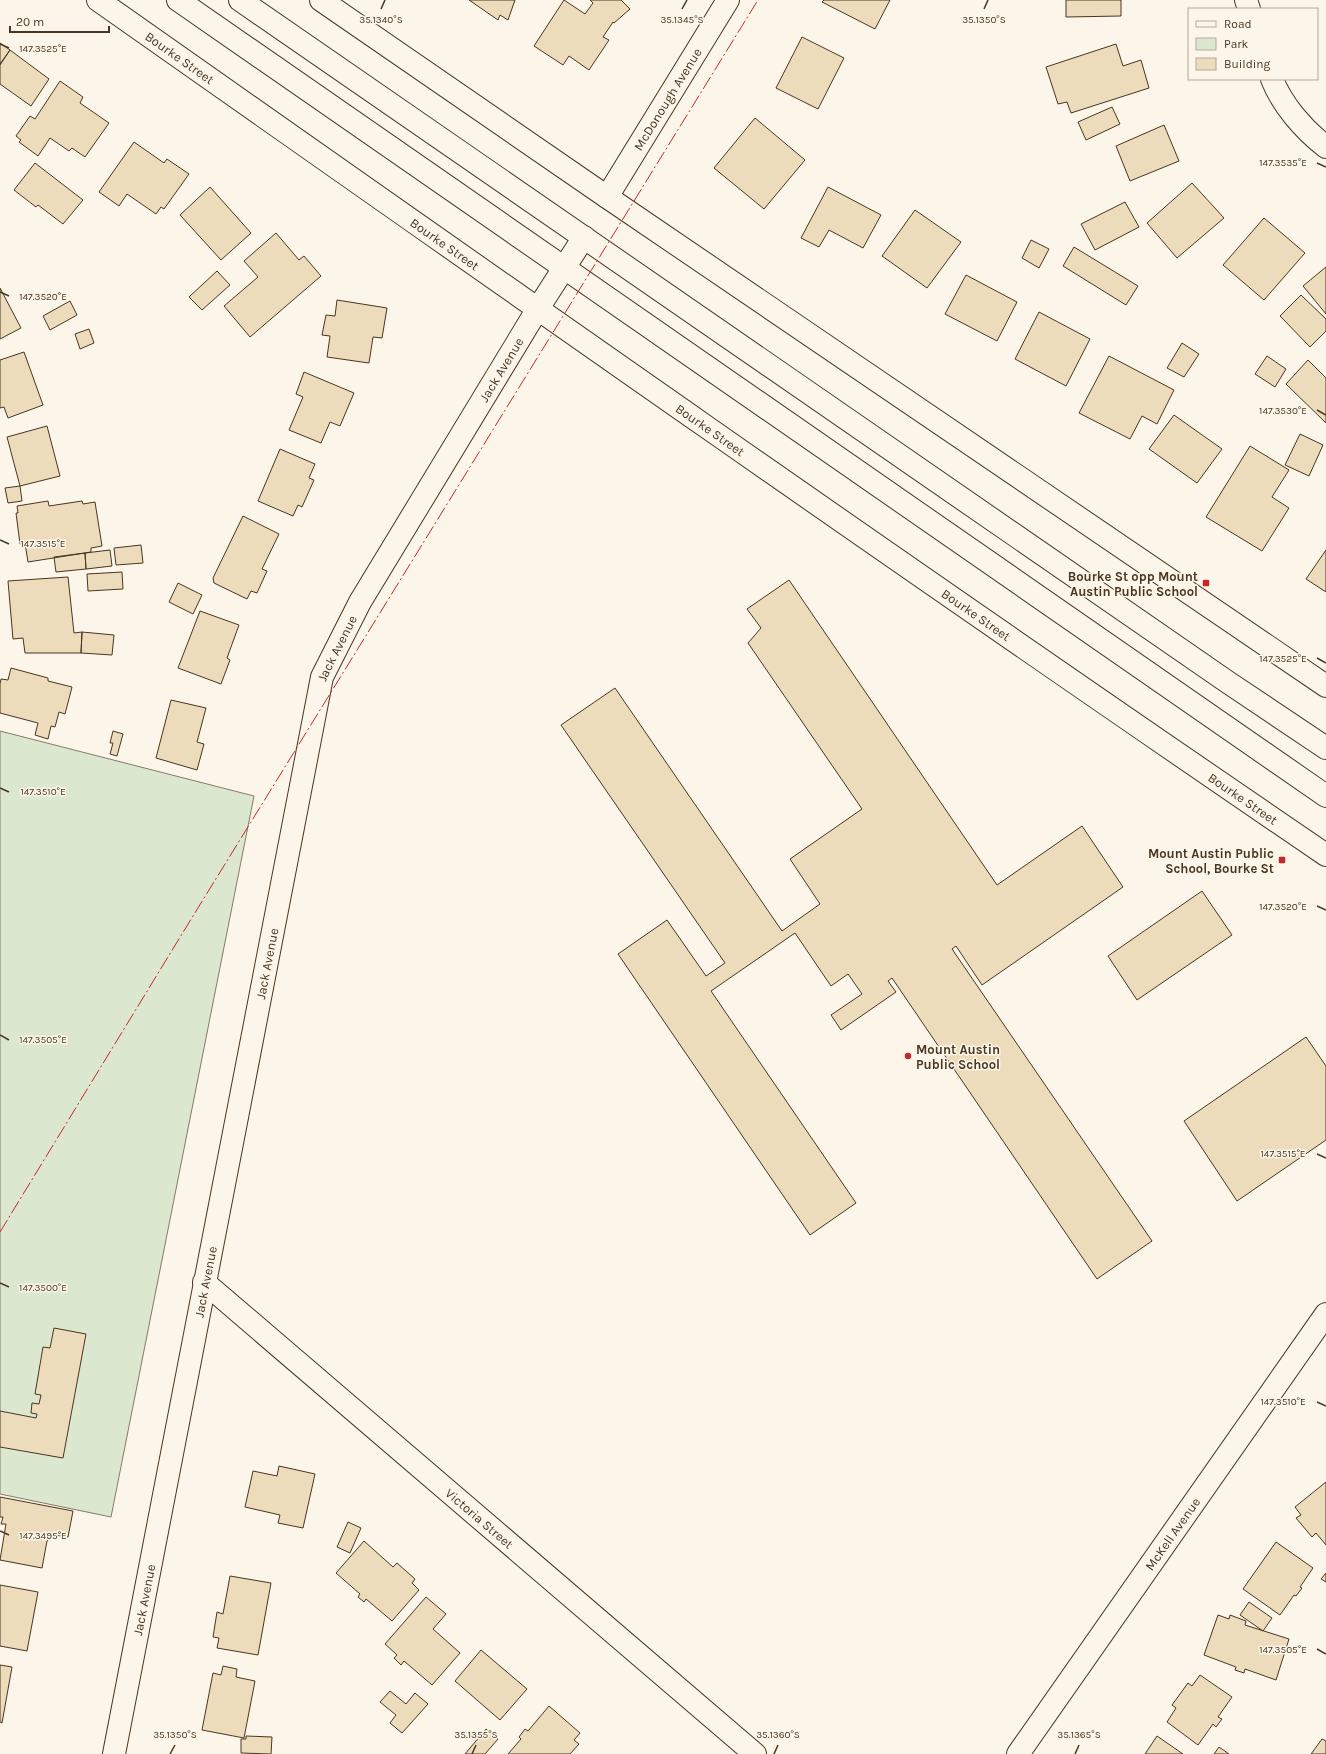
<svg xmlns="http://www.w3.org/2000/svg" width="1326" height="1754" viewBox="0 0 1326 1754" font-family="Karla,sans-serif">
  <rect width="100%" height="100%" fill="#fbf6e9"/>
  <path fill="#dce7d0" stroke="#887966" d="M0 731 254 796 111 1517 0 1494Z"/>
  <path fill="#ecdcbc" stroke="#4a3520" d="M469 0H515L508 20 500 15 498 20Z
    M564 0 585 14 593 3 590 0H621L630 9 614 23 613 22 603 37 609 40 589 70 569 56 563 65 534 46Z
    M824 0H890L875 29 822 2Z
    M1066 0H1121V16L1066 17Z
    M802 37 844 58 818 109 776 88Z
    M0 43 10 50 0 65Z
    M1116 44 1123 66 1141 60 1149 88 1071 113 1067 102 1058 104 1046 67Z
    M10 50 49 79 31 106 0 84V64Z
    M60 81 83 97 80 103 109 123 85 157 72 148 69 151 50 138 38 156 19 142 21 140 16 136 30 116 35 119Z
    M1112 107 1120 124 1086 140 1078 122Z
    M755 118 805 160 764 209 714 168Z
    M1164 125 1179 161 1130 181 1116 146Z
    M134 142 164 163 167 159 189 174 164 209 161 207 156 214 127 194 119 206 99 192Z
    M35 163 83 200 63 224 38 205 36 207 14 190Z
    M1192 183 1224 218 1177 258 1147 223Z
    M210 187 251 233 221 260 180 215Z
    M828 187 881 215 863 248 829 230 819 247 801 238Z
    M1125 202 1139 227 1095 250 1081 224Z
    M915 210 961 242 927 288 882 256Z
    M1264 218 1305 253 1264 300 1223 265Z
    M276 233 299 260 304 256 321 276 250 337 224 306 258 277 244 261Z
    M1031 240 1049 249 1039 268 1022 258Z
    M1074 247 1138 286 1126 305 1063 266Z
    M1326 267V314L1303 286Z
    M217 271 230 285 202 310 189 297Z
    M966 275 1017 302 997 341 945 314Z
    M0 288 21 328 0 339Z
    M1301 295 1326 319V331L1310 347 1280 316Z
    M337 300 387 308 382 338 373 337 369 363 327 357 330 336 322 335 326 315 335 316Z
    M70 301 77 315 50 330 43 316Z
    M1039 312 1090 339 1066 386 1015 359Z
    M89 329 94 343 80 349 75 334Z
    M1182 343 1199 354 1184 377 1167 368Z
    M24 352 43 405 8 418 4 407 0 408V360Z
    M1109 356 1174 390 1157 424 1142 416 1130 439 1079 413Z
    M1267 356 1286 369 1275 387 1255 374Z
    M1308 360 1326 378V423L1286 384Z
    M304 372 354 393 340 426 330 422 321 443 289 430 303 397 296 394Z
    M1174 415 1222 449 1197 483 1149 449Z
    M47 426 60 476 20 486 7 437Z
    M1300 434 1323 445 1309 476 1285 465Z
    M1250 446 1289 470 1272 497 1289 508 1262 551 1206 517Z
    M280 449 315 464 309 478 314 480 302 507 298 505 293 516 258 501Z
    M20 486 22 501 8 503 5 488Z
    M48 501 49 506 82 501 83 504 95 502 102 546 91 548V552L28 562 25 543 20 544 16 513H18L17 506Z
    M243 516 279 534 262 569 267 571 257 593 251 591 247 599 214 583 213 578Z
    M141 545 143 563 116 565 114 548Z
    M110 550 112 566 86 569 85 553Z
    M1326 550V592L1306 579Z
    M85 553 86 569 56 572 54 557Z
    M122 572 123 589 88 591 87 574Z
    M68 577 74 633 82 632 81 653H25L23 638 13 639 8 581Z
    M789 580 997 885 1082 826 1123 887 982 985 956 946 952 949 1152 1241 1097 1279 892 978 888 981 896 992 841 1030 831 1015 862 994 848 974 831 986 795 933 711 991 856 1203 810 1235 618 954 667 920 706 976 725 963 561 725 615 688 782 931 820 904 790 859 862 809 748 643 761 628 747 609Z
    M178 583 202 595 193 614 169 602Z
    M200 611 239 625 227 658 230 660 221 684 178 668Z
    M82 632 114 635 112 655 81 653Z
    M11 668 48 678V681L72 687 65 714 59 712 55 727 51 726 48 739 35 735 38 723 0 713V684L1 679 8 680Z
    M171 700 206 708 197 742 204 744 197 770 156 758Z
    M113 731 123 734 117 756 110 754 113 743H110Z
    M1202 891 1232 935 1137 1000 1108 956Z
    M1306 1037 1326 1066V1140L1237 1201 1184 1121Z
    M54 1328 86 1334 63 1458 0 1447V1411L36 1418 37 1414 31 1413 32 1403 39 1404 41 1395 35 1394 43 1347 50 1348Z
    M279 1466 315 1474 303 1528 278 1523 280 1515 245 1507 253 1471 277 1476Z
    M1326 1482V1545L1316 1533 1312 1537 1296 1518 1301 1515 1295 1507Z
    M0 1497 73 1511 68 1537 55 1535 47 1541 42 1568 0 1560 6 1524H1L3 1517H0Z
    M348 1522 361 1528 350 1553 337 1547Z
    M364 1541 393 1567 397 1563 415 1579 412 1583 419 1590 392 1621 366 1599 364 1602 358 1597 360 1594 336 1573Z
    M1276 1542 1313 1568 1300 1587 1302 1588 1296 1596 1294 1595 1280 1615 1243 1589Z
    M1326 1573V1582L1321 1579Z
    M230 1576 271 1583 258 1655 217 1648 219 1638 213 1637 217 1612 223 1614Z
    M0 1585 38 1592 27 1651 0 1646Z
    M426 1597 446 1614 433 1629 460 1653 432 1685 404 1661 401 1665 394 1658 397 1655 385 1644Z
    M1249 1602 1272 1618 1263 1631 1240 1615Z
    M1218 1615 1229 1619 1230 1615 1246 1621 1245 1625 1289 1639 1276 1680 1245 1669 1244 1673 1235 1670 1236 1667 1204 1655Z
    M481 1650 527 1689 500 1720 455 1681Z
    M0 1665 12 1667 2 1723 0 1722Z
    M223 1666 237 1669 236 1677 255 1681 244 1738 202 1730 213 1673 221 1675Z
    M1200 1675 1232 1697 1218 1717 1222 1719 1216 1727 1213 1724 1198 1745 1167 1722 1176 1708 1172 1705 1188 1683 1192 1686Z
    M390 1691 406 1704 415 1693 428 1704 402 1733 390 1723 396 1715 380 1702Z
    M549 1706 580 1733 574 1740 579 1744 570 1754H508L521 1739 519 1737 525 1729 528 1731Z
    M486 1729 498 1739 485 1754H465Z
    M246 1736 272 1737 271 1754 241 1753V1739H246Z
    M1157 1736 1183 1754H1145Z
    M1322 1739 1326 1741V1754H1311Z
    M1219 1747 1229 1754H1214Z"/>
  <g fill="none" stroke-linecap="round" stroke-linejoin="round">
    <defs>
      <g id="minor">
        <path id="s1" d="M98 0C506 287 914 574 1326 855"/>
        <path d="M321 0 607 197 1326 686"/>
        <path d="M1246 0 1249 9"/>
        <path d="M1272 79C1282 105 1304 130 1326 147"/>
        <path id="s2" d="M607 197 728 0"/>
        <path id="s3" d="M204 1282 755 1754"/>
        <path id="s4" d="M114 1754 322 677 360 602 537 310 584 237"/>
        <path id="s5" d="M1018 1754 1326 1314"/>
      </g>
      <path id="secondary" d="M178 0 1326 796
        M240 0 1229 683 1326 748"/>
    </defs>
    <use href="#minor" stroke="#4a3520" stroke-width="24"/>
    <use href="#secondary" stroke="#4a3520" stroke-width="24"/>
    <use href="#minor" stroke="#fbf6e9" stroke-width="22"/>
    <use href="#secondary" stroke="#fbf6e9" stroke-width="22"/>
    <path stroke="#c62828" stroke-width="1" stroke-dasharray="14 3 2 3" stroke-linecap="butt" d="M0 1232 193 916 758 0"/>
  </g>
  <path fill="none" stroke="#4a3520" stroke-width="1.5" d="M381 9 385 0M682 9 687 0M984 9 988 0M0 44 9 48M1317 163 1326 167M0 292 9 296M1317 410 1326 415M0 540 9 544M1317 658 1326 663M0 788 9 792M1317 906 1326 910M0 1035 9 1040M1317 1154 1326 1158M0 1283 9 1287M1317 1402 1326 1406M0 1531 9 1535M1317 1649 1326 1654M170 1754 175 1745M472 1754 476 1745M774 1754 778 1745M1075 1754 1079 1745"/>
  <g fill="#c62828" stroke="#fbf6e9" stroke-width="1.5">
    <rect x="1202" y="579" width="8" height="8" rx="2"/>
    <rect x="1278" y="856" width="8" height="8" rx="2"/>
    <circle cx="908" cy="1056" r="4"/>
  </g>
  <g text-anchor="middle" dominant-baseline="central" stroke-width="3" stroke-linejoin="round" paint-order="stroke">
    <g font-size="13" fill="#4a3520" stroke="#fbf6e9">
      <text stroke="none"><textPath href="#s1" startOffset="100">Bourke Street</textPath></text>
      <text stroke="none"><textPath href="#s2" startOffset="115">McDonough Avenue</textPath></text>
      <text stroke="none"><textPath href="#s1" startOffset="424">Bourke Street</textPath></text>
      <text stroke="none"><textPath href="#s4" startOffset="1453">Jack Avenue</textPath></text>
      <text stroke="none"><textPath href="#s1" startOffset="748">Bourke Street</textPath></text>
      <text stroke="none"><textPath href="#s1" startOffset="1072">Bourke Street</textPath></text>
      <text stroke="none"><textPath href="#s4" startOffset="1129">Jack Avenue</textPath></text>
      <text stroke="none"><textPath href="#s1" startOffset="1396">Bourke Street</textPath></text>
      <text stroke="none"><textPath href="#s4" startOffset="805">Jack Avenue</textPath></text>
      <text stroke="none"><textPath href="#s4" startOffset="481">Jack Avenue</textPath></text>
      <text stroke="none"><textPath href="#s3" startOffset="363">Victoria Street</textPath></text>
      <text stroke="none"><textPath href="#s5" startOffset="269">McKell Avenue</textPath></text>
      <text stroke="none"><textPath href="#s4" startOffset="157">Jack Avenue</textPath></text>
    </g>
    <g font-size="13" font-weight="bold" fill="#4a3520" stroke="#fbf6e9" text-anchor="end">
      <text x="1198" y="576">Bourke St opp Mount<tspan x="1198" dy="15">Austin Public School</tspan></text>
      <text x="1274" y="853">Mount Austin Public<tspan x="1274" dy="15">School, Bourke St</tspan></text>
      <text x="916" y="1049" text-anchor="start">Mount Austin<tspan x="916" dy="15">Public School</tspan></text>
    </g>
  </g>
  <g font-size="10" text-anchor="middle" fill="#4a3520" stroke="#fbf6e9" stroke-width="3" stroke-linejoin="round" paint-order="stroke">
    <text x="381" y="23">35.1340°S</text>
    <text x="682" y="23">35.1345°S</text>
    <text x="984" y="23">35.1350°S</text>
    <text x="43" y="52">147.3525°E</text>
    <text x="1283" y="166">147.3535°E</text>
    <text x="43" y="300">147.3520°E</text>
    <text x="1283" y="414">147.3530°E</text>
    <text x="43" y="547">147.3515°E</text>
    <text x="1283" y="662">147.3525°E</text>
    <text x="43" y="795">147.3510°E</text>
    <text x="1283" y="910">147.3520°E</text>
    <text x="43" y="1043">147.3505°E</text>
    <text x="1283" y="1157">147.3515°E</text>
    <text x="43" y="1291">147.3500°E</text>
    <text x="1283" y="1405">147.3510°E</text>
    <text x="43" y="1539">147.3495°E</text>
    <text x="1283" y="1653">147.3505°E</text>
    <text x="175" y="1738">35.1350°S</text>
    <text x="476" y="1738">35.1355°S</text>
    <text x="778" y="1738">35.1360°S</text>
    <text x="1079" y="1738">35.1365°S</text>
  </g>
  <rect x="1188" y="8" width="130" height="72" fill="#fbf6e9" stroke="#b4a999"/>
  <rect x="1196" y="21" width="20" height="6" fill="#fbf6e9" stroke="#b4a999"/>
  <text x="1224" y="28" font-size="12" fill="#4a3520">Road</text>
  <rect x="1196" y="38" width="20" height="12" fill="#dce7d0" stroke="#b4a999"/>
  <text x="1224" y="48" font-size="12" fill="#4a3520">Park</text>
  <rect x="1196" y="58" width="20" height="12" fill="#ecdcbc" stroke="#b4a999"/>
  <text x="1224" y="68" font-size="12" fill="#4a3520">Building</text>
  <path d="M10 26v6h99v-6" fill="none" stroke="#4a3520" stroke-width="2"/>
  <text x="16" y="26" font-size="12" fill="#4a3520" stroke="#fbf6e9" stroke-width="3" paint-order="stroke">20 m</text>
</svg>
